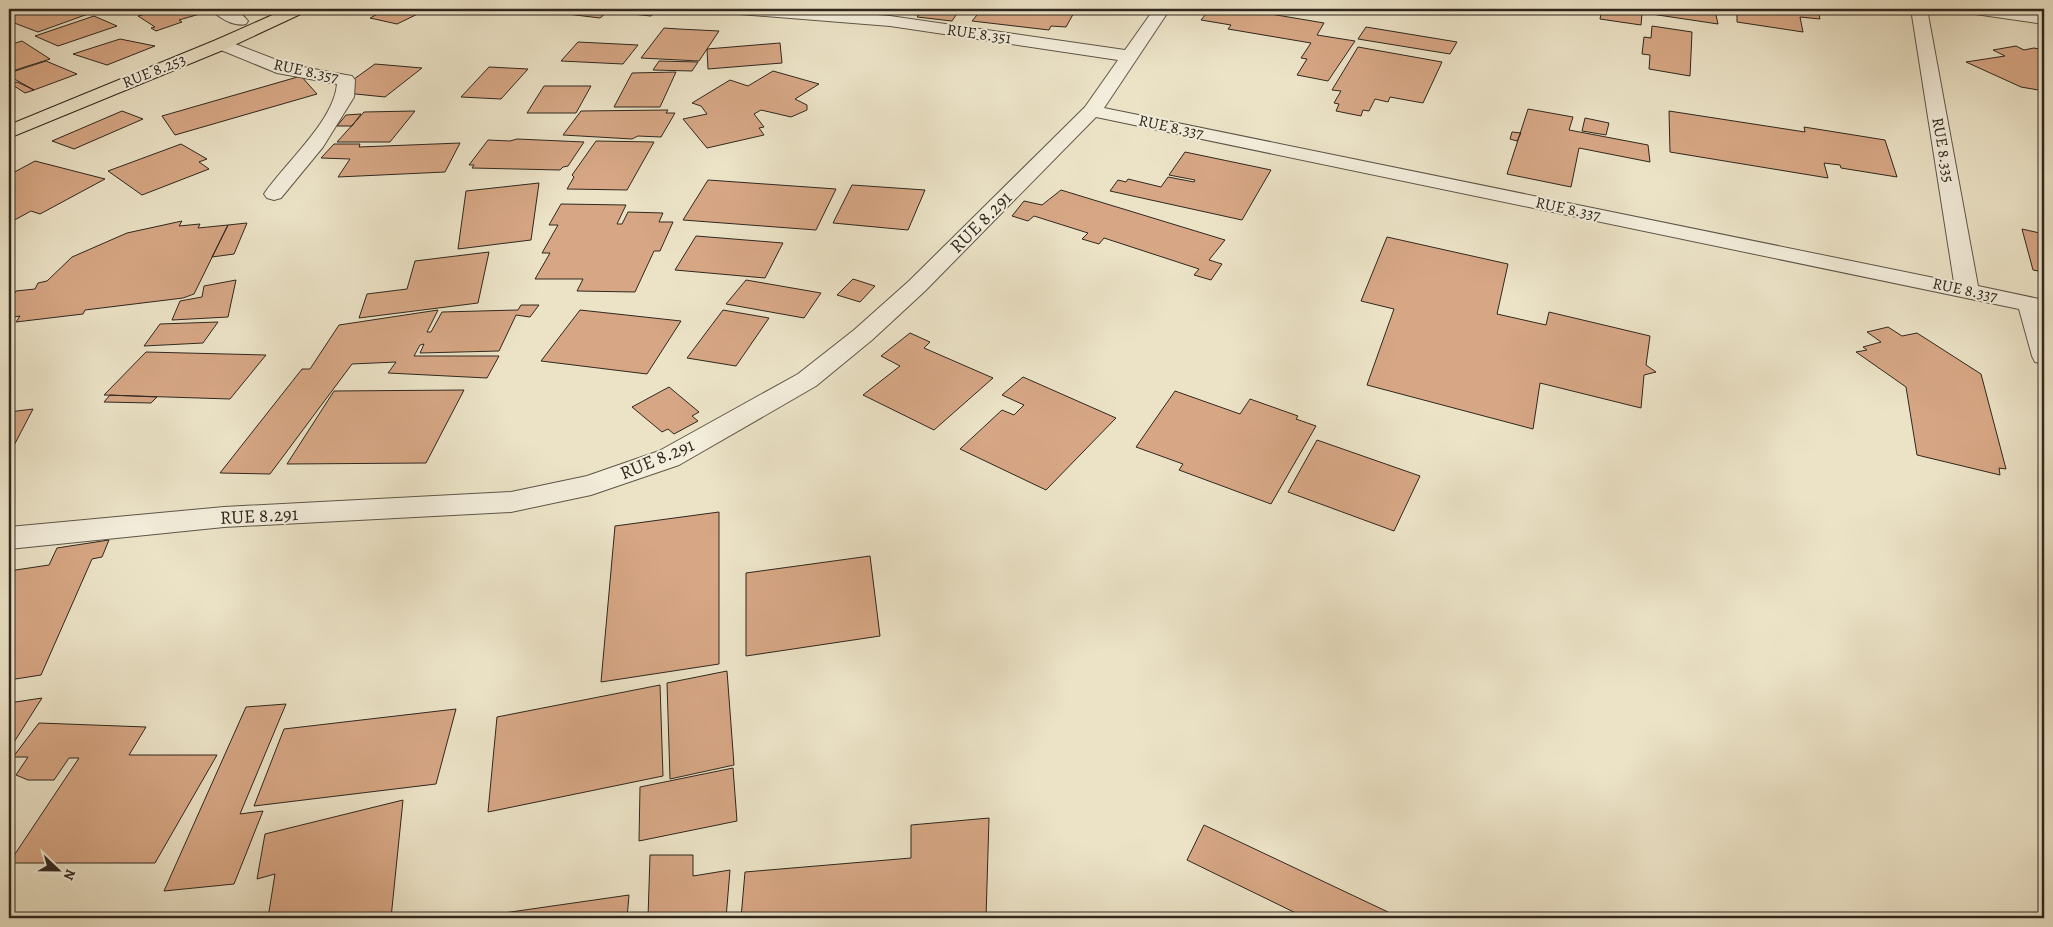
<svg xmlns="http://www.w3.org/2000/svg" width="2053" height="927" viewBox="0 0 2053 927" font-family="Alegreya,serif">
  <rect width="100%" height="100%" fill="#ece3c7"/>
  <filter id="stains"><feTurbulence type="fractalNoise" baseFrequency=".004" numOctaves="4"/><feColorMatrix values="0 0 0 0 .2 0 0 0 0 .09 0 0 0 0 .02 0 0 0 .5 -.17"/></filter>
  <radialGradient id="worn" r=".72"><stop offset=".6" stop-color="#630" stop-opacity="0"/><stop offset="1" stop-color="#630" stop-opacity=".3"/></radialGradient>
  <path fill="#d7a785" stroke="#2f271e" d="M73 9 88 14 38 32 9 21V10L11 9Z
    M166 9H196L203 13 179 20 182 22 156 31 151 28 155 27 138 16Z
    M387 9H428L397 24 370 18Z
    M574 9H611L600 18 567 14Z
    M615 9H659L651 16 611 12Z
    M856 9H960L952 21 917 17 919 15Z
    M982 9H1076L1066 27 1051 26 1049 30 972 21Z
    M1210 9H1241L1324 23 1317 35 1355 41 1328 81 1297 75 1307 59 1301 58 1311 43 1228 29 1231 25 1201 20Z
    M1602 9 1642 14 1641 25 1600 19Z
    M1618 9H1700L1715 11 1718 24Z
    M1737 9H1818L1820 19 1800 17 1803 32 1737 22Z
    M94 16 117 26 58 46 35 36Z
    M1652 26 1692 32 1690 76 1649 69 1650 55 1642 54 1644 37 1651 38Z
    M1366 27 1457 42 1450 54 1358 39Z
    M664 28 679 29 719 31 699 61 641 58Z
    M120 39 155 46 107 65 73 54Z
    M22 41 50 59 9 72V45Z
    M578 42 638 45 623 64 561 61Z
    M780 43 782 63 708 69 707 49Z
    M2016 46 2024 50 2034 48 2044 50V91L2021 87 1966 62 2005 56 1993 50Z
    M1358 47 1442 62 1423 103 1390 97 1388 102 1375 99 1369 111 1363 110 1361 116 1336 111 1339 104 1334 103 1341 91 1332 90Z
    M46 61 77 74 34 90 9 76V73Z
    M659 61 698 62 692 71 653 70Z
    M375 64 422 68 385 97 336 92Z
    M489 67 528 69 501 99 461 97Z
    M773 71 819 84 795 99 807 105V110L791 117 761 110 754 114 764 127 759 128 764 135 707 148 683 119 707 114 701 106 692 103 730 80 748 86Z
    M676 72 660 107H614L632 73Z
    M301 76 317 94 175 135 162 116Z
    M17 82 34 90 25 93 11 84Z
    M544 86H591L576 113H527Z
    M1528 109 1573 117 1569 130 1648 145 1650 162 1579 148 1571 187 1507 174Z
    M668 110 666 113H675L661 137 638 136 632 139 563 135 581 111Z
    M122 111 143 119 74 149 52 141Z
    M415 111 390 142H337L364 112Z
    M1669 111 1805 132 1804 127 1885 140 1897 177 1841 168 1840 165 1824 163 1828 178 1670 152Z
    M361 114 352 126H337L346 115Z
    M1585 118 1609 123 1606 135 1582 131Z
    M1512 132 1521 133 1517 141 1510 139Z
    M517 139 584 142 568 166 563 167 560 170 472 168 474 165H469L488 140 510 141Z
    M596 141 654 142 627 190 567 189 574 177 572 175Z
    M460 143 445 172 338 177 350 159 321 158 334 144H360L359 147Z
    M181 144 207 159 199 162 209 169 142 195 108 171Z
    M1185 152 1271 170 1242 220 1110 191 1118 180 1126 182 1128 179 1161 187 1168 177 1194 182 1195 180 1169 175Z
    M35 161 105 179 40 214 31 211 9 223V175Z
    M708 180 836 189 816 230 683 220Z
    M539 183 531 240 458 249 466 191Z
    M852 185 925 190 908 230 833 223Z
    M1061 190 1225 240 1209 260 1222 264 1211 280 1194 275 1199 269 1104 238 1099 244 1082 239 1088 233 1034 216 1028 221 1012 216 1024 201 1042 205Z
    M561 204 626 205 617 224H622L628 212 663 213 659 222H673L660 251H654L635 292 577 291 583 279H535L550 253H542L558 225H549Z
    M182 221 179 226 200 224 198 228 228 225 194 294 183 298 85 310 83 314 16 322 20 316 9 318V302L16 291 35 289 38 283 47 281 72 257 127 233Z
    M247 223 234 254 212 257 228 225Z
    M2022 229 2044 234V272L2033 270Z
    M696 236 783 243 765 278 675 270Z
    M1387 237 1508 264 1497 314 1546 325 1549 312 1650 336 1646 365 1656 372 1644 375 1641 408 1540 383 1533 429 1367 385 1394 309 1361 301Z
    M489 252 478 303 359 318 367 294 407 289 415 261Z
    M853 279 875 286 860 302 837 295Z
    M236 280 228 317 172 320 180 301 202 297 204 286Z
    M746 280 821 293 804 318 726 304Z
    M521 305H539L530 317 516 315 499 351 420 353 424 344 420 345 414 356H499L487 378 388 373 396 362 352 364 270 474 220 473 302 369H310L339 325 438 310 427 332H431L442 312 518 310Z
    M580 310 681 321 647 374 541 361Z
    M723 310 769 318 736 366 687 358Z
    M218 322 203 343 144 346 160 324Z
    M1888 327 1902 336 1917 333 1981 374 2006 469 1999 468 2000 475 1917 455 1906 387 1856 352 1867 350 1863 347 1881 342 1867 332Z
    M910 333 930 342 924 348 993 378 934 430 863 395 900 366 881 356Z
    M146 352 266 355 230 399 104 395Z
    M1023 377 1116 418 1046 490 960 449 1002 410 1014 415 1024 405 1002 395Z
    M669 387 699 412 692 416 698 421 674 434 668 429 662 432 632 407Z
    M464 390 426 463 287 464 334 391Z
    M1175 391 1240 414 1250 399 1298 416 1296 419 1316 426 1271 504 1179 470 1183 464 1136 447Z
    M110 395 157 397 151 403 104 402Z
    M33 409 9 455V412Z
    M1317 440 1420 476 1394 531 1288 492Z
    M719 512V664L601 682 615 526Z
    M109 540 102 557 92 559 41 675 9 680V571L49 565 57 548Z
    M870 556 880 636 746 656V573Z
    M727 671 734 765 670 779 667 683Z
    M660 685 663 776 488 812 497 717Z
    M42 698 9 750V703Z
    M286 704 240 814 263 811 234 884 164 891 246 707Z
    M456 709 436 784 254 806 284 729Z
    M39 723 146 727 129 755H217L155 863H9L79 758H69L54 780H28L16 775 28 757H13Z
    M733 768 737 821 639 841 640 787Z
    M403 800 391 918H268L275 874 257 879 265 834Z
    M989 818 986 918H741L745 872 911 858V825Z
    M1204 825 1388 912 1385 918H1306L1187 860Z
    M650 855H693V876L730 870 726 918H648Z
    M629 895 627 918H469Z"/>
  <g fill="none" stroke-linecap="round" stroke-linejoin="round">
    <defs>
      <path id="minor" d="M211 9C224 8 240 9 248 21L246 24C235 27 218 18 211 9Z
        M731 9H797L890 16 1125 50 1154 9H1170L1104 108 1954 282 1911 9H1927L1978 286 2044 300V364L2035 362 2032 356 2019 309 1096 117 925 291 872 340 816 386 679 465 591 495 511 512 224 527 9 549V527L224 507 511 492 587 476 659 451 798 374 854 330 909 281 1085 107 1118 60 890 26 739 14 733 12Z
        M1967 9H2007L2044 14V24L1975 14 1969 12Z
        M222 39 287 64 346 75 352 76 355 80 354 97 323 147 281 198 274 200 267 198 264 194C285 163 334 121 337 84L277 73 216 48 213 44 216 40Z"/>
      <path id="trunk" d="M286 9H307L305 12 228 48 9 138V125L216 40Z"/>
    </defs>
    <use href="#minor" stroke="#5e5648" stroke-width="2"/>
    <use href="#trunk" stroke="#2f271e" stroke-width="2"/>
    <use href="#minor" fill="#f3eddb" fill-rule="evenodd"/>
    <use href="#trunk" fill="#ece3c7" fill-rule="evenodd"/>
  </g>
  <g text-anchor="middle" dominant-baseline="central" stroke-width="4" stroke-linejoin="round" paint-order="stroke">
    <g font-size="16" fill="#2f271e" stroke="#f3eddb">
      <text transform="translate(979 34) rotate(8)">RUE 8.351</text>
      <text transform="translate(154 71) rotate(-22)">RUE 8.253</text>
      <text transform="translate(306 71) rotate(12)">RUE 8.357</text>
      <text transform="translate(1171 127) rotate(12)">RUE 8.337</text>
      <text transform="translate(1943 150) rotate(80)">RUE 8.335</text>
      <text transform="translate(1568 209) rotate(12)">RUE 8.337</text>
      <text transform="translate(1965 290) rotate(12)">RUE 8.337</text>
    </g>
    <g font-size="19" fill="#2f271e" stroke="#f3eddb">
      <text transform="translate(981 222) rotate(-45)">RUE 8.291</text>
      <text transform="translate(657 459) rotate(-23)">RUE 8.291</text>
      <text transform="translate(259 516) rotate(-3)">RUE 8.291</text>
    </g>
  </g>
  <rect width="2053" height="927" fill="none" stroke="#ece3c7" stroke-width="30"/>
  <rect x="10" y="10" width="2033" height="907" fill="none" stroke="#2f271e" stroke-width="2.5"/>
  <rect x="15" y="15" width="2023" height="897" fill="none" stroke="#2f271e"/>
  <g transform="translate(58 870) rotate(112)" stroke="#f3eddb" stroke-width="4" paint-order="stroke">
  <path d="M0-4L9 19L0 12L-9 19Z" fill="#2f271e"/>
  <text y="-8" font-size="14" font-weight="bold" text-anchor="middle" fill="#2f271e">N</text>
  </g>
  <rect width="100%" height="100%" filter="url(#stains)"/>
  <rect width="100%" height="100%" fill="url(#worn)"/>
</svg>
